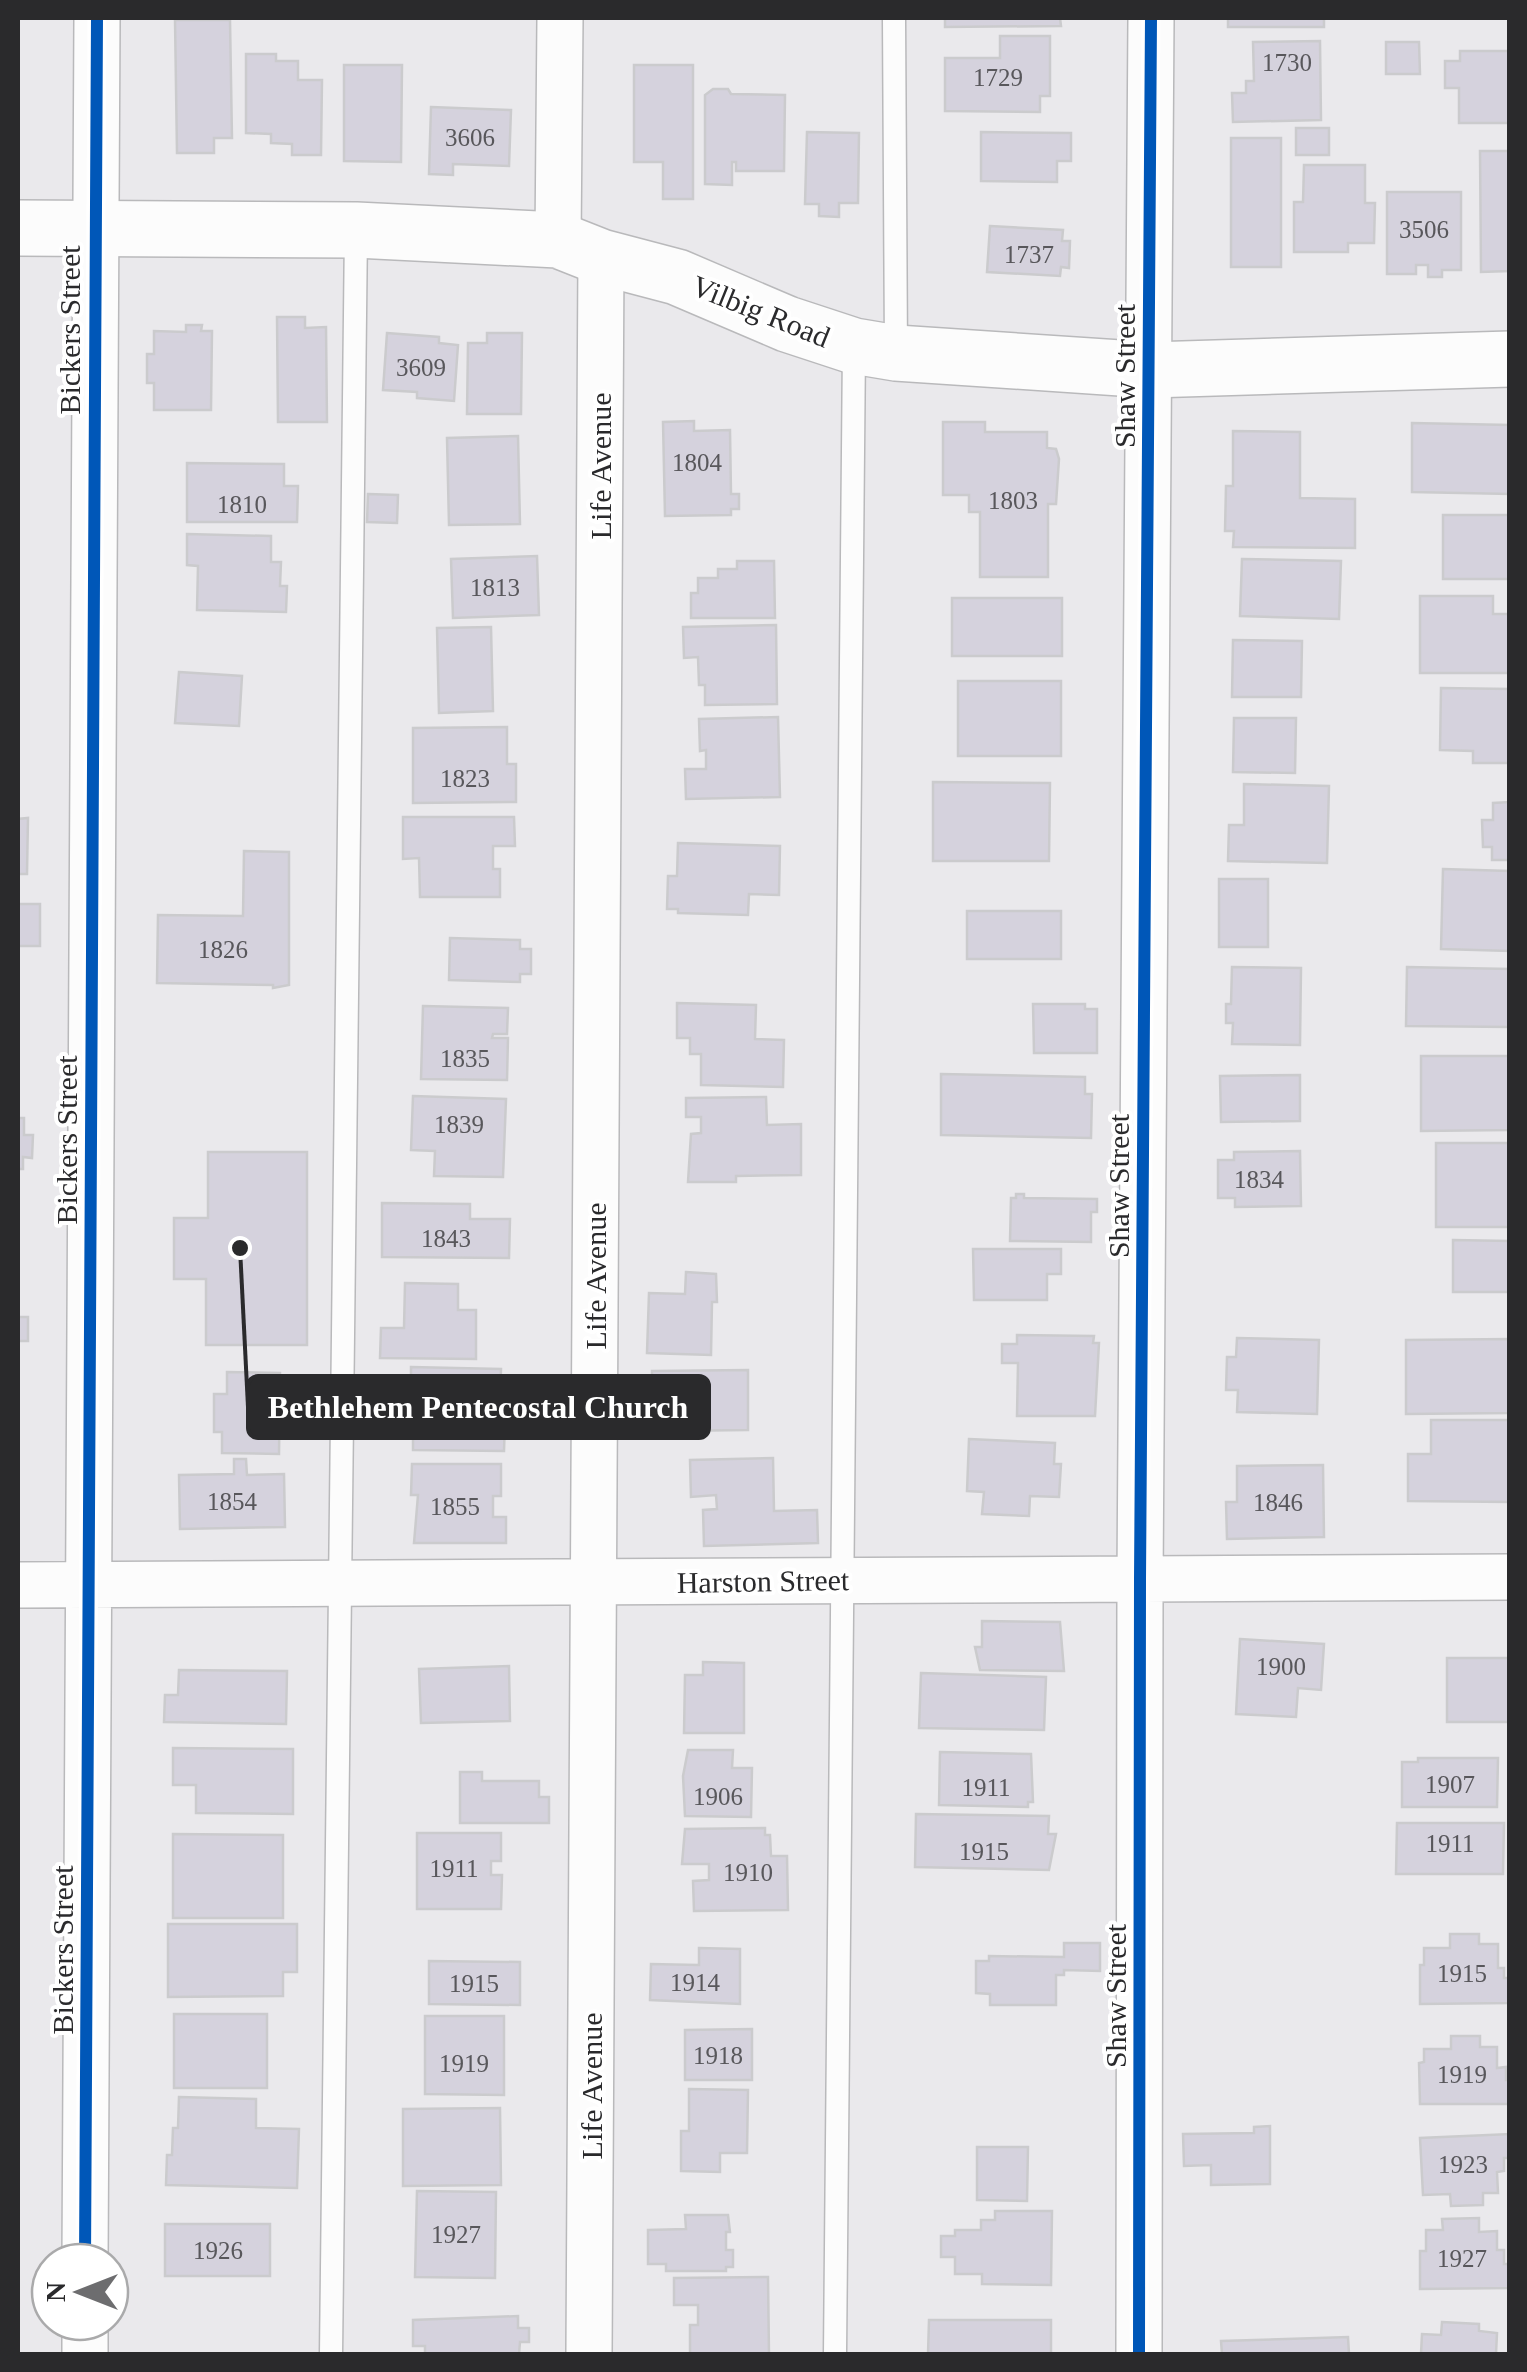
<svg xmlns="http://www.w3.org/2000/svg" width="1527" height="2372" viewBox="0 0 1527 2372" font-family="'Times New Roman',serif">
  <rect width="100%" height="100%" fill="#eae9ec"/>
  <path fill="#d5d2dd" stroke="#cbcbcd" stroke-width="2.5" d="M945 18H1060L1061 26 945 27Z
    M1228 18H1324V27H1228Z
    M175 20H230L232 138H214V153H177Z
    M1000 36H1050V96H1040V112L945 111V58H1000Z
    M1320 41 1321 120 1233 122 1232 93H1246V81H1254L1253 42Z
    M1386 42H1419L1420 74H1386Z
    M1460 51H1510V123H1459V88H1445V61H1460Z
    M246 54H276V61H298V80H322L321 155H292V144L271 143V134L246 133Z
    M344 65H402L401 162 344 161Z
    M634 65H693V199H663V162H634Z
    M713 89H728L731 94 785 95 784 171H736V162H732V185L705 184V95Z
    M431 107 511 110 509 166 453 164V175L429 174Z
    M1296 128H1329V155H1296Z
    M807 132 859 133 858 203H839V217L819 216V204H805Z
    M981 132 1071 133V161H1057V182L981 181Z
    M1231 138H1281V267H1231Z
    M1480 151H1510V271L1481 272Z
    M1304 165H1365V203H1375L1374 243H1348V252H1294V202H1303Z
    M1387 192H1461V270H1442V277H1428V265H1416V274H1387Z
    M990 226 1063 230 1062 241H1070L1069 268 1061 267 1060 276 987 272Z
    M277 317H305V328L326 327 327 422H278Z
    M186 325H202L201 331H212L211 410H154V383H147V354H154V331L186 332Z
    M387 333 439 337V343L458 345 454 401 417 398V392L383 390Z
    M487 333H522L521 414H467L468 343H487Z
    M694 421V431L730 430 731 494H739V509H731V515L665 516 663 422Z
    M943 422H985V432H1047V448L1056 449 1059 459 1056 504H1048V577H980V512H969V495H943Z
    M1412 423 1510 425V494L1412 492Z
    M1233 431 1300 432V498L1355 499V548L1233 547 1234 531H1225L1226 486H1233Z
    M518 436 520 524 449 525 447 438Z
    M187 463 284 464V486H298L297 522H187Z
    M368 494 398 495 397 523 367 522Z
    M1443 515H1510V579H1443Z
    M187 534 271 536V562H281L280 586H287L286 612 197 610 198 566 187 565Z
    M537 556 539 615 453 618 451 559Z
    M1242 559 1341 561 1339 619 1240 616Z
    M737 561H774L775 618H691V593H698V578H718V569H737Z
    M1420 596H1493V614H1510V673H1420Z
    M952 598H1062V656H952Z
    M776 625 777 704 705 705V685H699L698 657 684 658 683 627Z
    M491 627 493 711 439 713 437 628Z
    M1233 640 1302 641 1301 697H1232Z
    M179 672 242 676 239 726 175 723Z
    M958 681H1061V756H958Z
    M1441 688 1510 689V763H1473V751L1440 750Z
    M778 717 780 797 686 799 685 769H706V750L700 751 699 719Z
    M1234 718H1296L1295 773 1233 772Z
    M507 727V764H516V802L413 803V728Z
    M933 782 1050 783 1049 861H933Z
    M1244 784 1329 786 1327 863 1228 861 1229 825H1244Z
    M1510 802V860H1492V847H1483L1482 820H1493V803Z
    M403 817H514L515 846H493V869H500V897H420L419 858 403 859Z
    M28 818 27 874H18V819Z
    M678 843 780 846 779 895 749 894 748 915 678 913V909H667L668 876H677Z
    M244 851 289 852V985L273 988V985L157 983 158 915 243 916Z
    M1443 869 1510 871V951L1441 949Z
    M1219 879H1268V947H1219Z
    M18 904H40V946H18Z
    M967 911H1061V959H967Z
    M450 938 520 940V949H531V974H520V982L449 980Z
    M1232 967 1301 968 1300 1045 1232 1044 1233 1023H1226V1004H1231Z
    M1407 967 1510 969V1027L1406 1026Z
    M677 1003 756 1005 755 1039 784 1040 783 1087 701 1085V1054H690V1038H677Z
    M1033 1004H1085V1009H1097V1053H1034Z
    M423 1006 508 1008 507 1034H493L492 1038H508L507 1080 421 1079Z
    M1421 1056H1510V1130L1421 1131Z
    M941 1074 1085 1077V1094H1092L1091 1138 941 1135Z
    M1300 1075V1121L1221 1122 1220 1076Z
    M413 1096 506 1099 503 1177 434 1176 435 1151 411 1150Z
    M766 1097 767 1125 801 1124V1175L736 1176V1182H688L691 1134 701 1133V1117H686V1098Z
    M18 1118H24V1135H33L32 1158 23 1157V1169H18Z
    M1436 1143H1510V1227H1436Z
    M1300 1151 1301 1206 1235 1207V1198H1218V1160H1234V1152Z
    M208 1152H307V1345H206V1279H174V1218H208Z
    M1016 1194H1024V1198L1097 1199V1212H1091V1242L1010 1241 1011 1198H1016Z
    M382 1203 470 1204V1219H510L509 1258 382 1257Z
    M1453 1240 1510 1241V1292H1453Z
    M973 1249H1061V1274H1047V1300H974Z
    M686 1272 716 1274 717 1302H712L711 1355 647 1353 649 1293 685 1294Z
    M405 1283 458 1284V1310H476V1359L380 1358 381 1328H404Z
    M18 1294V1317H28V1341H18Z
    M1017 1335 1094 1336 1093 1343H1099L1095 1416H1017L1018 1363H1002V1344H1017Z
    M1237 1338 1319 1340 1317 1414 1237 1412 1238 1390H1226L1227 1357H1236Z
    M1510 1339V1413L1406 1414V1340Z
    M411 1367 501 1369 500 1402H488V1419L505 1420 504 1451 413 1450V1424L373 1423 374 1376 411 1377Z
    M748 1370V1430L669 1431V1424H653L652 1399H643V1379H652V1371Z
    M227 1372 280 1373 279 1454 222 1453V1432H214V1394H227Z
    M1431 1420H1510V1502L1408 1501V1454H1431Z
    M969 1439 1055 1443 1054 1464H1061L1059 1497 1030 1496 1029 1516 982 1514 984 1492 967 1491Z
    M773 1458 774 1511 817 1510 818 1543 704 1546 703 1510 717 1509 716 1495 691 1497 690 1460Z
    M234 1459H246L247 1475 284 1474 285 1527 180 1529 179 1475 234 1474Z
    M412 1464H501V1496H493V1517H506V1543H414L418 1495H411Z
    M1323 1465 1324 1537 1227 1539 1226 1502H1237V1466Z
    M982 1621 1060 1622 1064 1671 980 1670 975 1647H982Z
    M1240 1639 1324 1644 1321 1690 1298 1688 1296 1717 1236 1714Z
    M1447 1658H1510V1722H1447Z
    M703 1662 744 1663V1733H684L685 1675H703Z
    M509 1666 510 1721 421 1723 419 1669Z
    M179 1670 287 1671 286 1724 164 1722 165 1695H178Z
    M921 1673 1046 1677 1044 1730 919 1728Z
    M173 1748 293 1749V1814L196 1813V1785H173Z
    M688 1750H733L732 1768H752L751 1817 685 1816 683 1776Z
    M940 1752 1031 1754 1033 1802H1028V1807L939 1805Z
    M1418 1758H1498L1497 1807H1402V1762H1418Z
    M460 1772H482V1781H539V1797H549V1823H460Z
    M916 1814 1049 1816 1048 1834H1056L1049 1870 915 1867Z
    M1397 1823H1504L1503 1874H1396Z
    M765 1828V1835H770L771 1856H787L788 1910 694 1911 693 1881 709 1880V1864H682L685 1829Z
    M417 1833H501V1861H491V1875H502L501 1909H417Z
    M173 1834 283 1835V1918H173Z
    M168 1924H297V1972H283V1996L168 1997Z
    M1450 1934H1479V1944H1498V1968H1504V1978H1510V2003L1420 2004V1965H1424V1948H1450Z
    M1064 1943H1100V1971L1064 1970V1975H1056V2005H990V1994L976 1993V1961H989V1956L1064 1957Z
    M699 1948 740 1949V2004L650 2000 651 1964 699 1965Z
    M429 1961 520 1962V2005L429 2004Z
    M174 2014H267V2088H174Z
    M425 2016H504V2095L425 2094Z
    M752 2029V2080H685V2030Z
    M1451 2036H1480V2047H1497V2068L1506 2067V2080H1510V2104H1420L1419 2063 1424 2062V2049H1451Z
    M689 2089 748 2090 747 2153H720V2172L681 2171V2131H689Z
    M179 2097 256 2099V2128L299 2129 297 2188 166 2185 167 2155H172L173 2128H178Z
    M500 2108 501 2185 403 2186V2109Z
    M1270 2126V2184L1211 2185V2165L1184 2166 1183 2134 1254 2133V2127Z
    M1510 2134V2158H1504V2171L1497 2172 1498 2193H1483V2205L1451 2206 1450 2194 1423 2195 1420 2138Z
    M977 2147H1028L1027 2201 977 2200Z
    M417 2191 496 2192 495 2278 415 2277Z
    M995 2211H1052L1051 2285 982 2284V2274H955V2257H941V2236H955V2230H981V2220H995Z
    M685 2215H728L730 2232H726V2250H733V2267H726V2271H666V2264H648V2230L686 2229Z
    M1479 2218V2232L1497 2231V2250H1504V2264H1510V2288L1420 2289V2251H1426V2230H1443L1442 2219Z
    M165 2224H270V2276H165Z
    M768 2277 769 2354H690V2325H698V2305H674V2278Z
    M518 2316V2328H529V2342H520L519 2354H425V2346H413V2320Z
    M929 2320H1051V2354H928Z
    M1442 2322 1479 2324V2331L1497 2333 1496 2354H1421L1422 2334 1441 2335Z
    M1348 2337 1349 2354H1222L1221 2341Z"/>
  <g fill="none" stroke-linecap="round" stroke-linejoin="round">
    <defs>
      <path id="service" d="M894 18 896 353
        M331 2354 356 230
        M835 2354 854 346"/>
      <path id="minor" d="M558 240 560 18
        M18 1585 1510 1577
        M85 2262 97 18
        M85 2354V2322
        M589 2354 601 257
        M1139 2354 1140 1579 1151 18"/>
      <path id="tertiary" d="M18 228 356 230 558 240 601 257 677 277 787 324 854 346 896 353 1150 370 1510 359"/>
    </defs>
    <use href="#service" stroke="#b9b9bb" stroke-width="25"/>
    <use href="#minor" stroke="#b9b9bb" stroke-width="48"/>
    <use href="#tertiary" stroke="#b9b9bb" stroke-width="58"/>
    <use href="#service" stroke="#fcfcfc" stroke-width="22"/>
    <use href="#minor" stroke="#fcfcfc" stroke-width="45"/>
    <use href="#tertiary" stroke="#fcfcfc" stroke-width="55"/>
    <defs>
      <path id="cycleway" d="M85 2262 97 18
        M1139 2354 1140 1579 1151 18"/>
    </defs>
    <use href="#cycleway" stroke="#fff" stroke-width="19"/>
    <use href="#cycleway" stroke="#0057b8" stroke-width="12"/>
  </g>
  <g text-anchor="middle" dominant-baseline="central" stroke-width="8" stroke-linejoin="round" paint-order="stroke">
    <g font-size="25" fill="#58575b">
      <text x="1287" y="62">1730</text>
      <text x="998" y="77">1729</text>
      <text x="470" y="137">3606</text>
      <text x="1424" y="229">3506</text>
      <text x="1029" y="254">1737</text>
      <text x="421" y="367">3609</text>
      <text x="697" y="462">1804</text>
      <text x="1013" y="500">1803</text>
      <text x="242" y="504">1810</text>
      <text x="495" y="587">1813</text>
      <text x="465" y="778">1823</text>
      <text x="223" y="949">1826</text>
      <text x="465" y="1058">1835</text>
      <text x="459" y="1124">1839</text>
      <text x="1259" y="1179">1834</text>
      <text x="446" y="1238">1843</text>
      <text x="232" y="1501">1854</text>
      <text x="1278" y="1502">1846</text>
      <text x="455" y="1506">1855</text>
      <text x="1281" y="1666">1900</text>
      <text x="1450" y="1784">1907</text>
      <text x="986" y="1787">1911</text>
      <text x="718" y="1796">1906</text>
      <text x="1450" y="1843">1911</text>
      <text x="984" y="1851">1915</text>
      <text x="454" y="1868">1911</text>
      <text x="748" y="1872">1910</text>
      <text x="1462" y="1973">1915</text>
      <text x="695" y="1982">1914</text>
      <text x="474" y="1983">1915</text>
      <text x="718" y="2055">1918</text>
      <text x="464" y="2063">1919</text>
      <text x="1462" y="2074">1919</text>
      <text x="1463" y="2164">1923</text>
      <text x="456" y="2234">1927</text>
      <text x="218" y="2250">1926</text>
      <text x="1462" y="2258">1927</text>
    </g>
    <g font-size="30" fill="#2a2a2c" stroke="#fff">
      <text transform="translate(761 311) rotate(22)">Vilbig Road</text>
      <text transform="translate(69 330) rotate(-90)">Bickers Street</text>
      <text transform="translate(1124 376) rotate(-90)">Shaw Street</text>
      <text transform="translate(600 466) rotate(-90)">Life Avenue</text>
      <text transform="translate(66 1140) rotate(-90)">Bickers Street</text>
      <text transform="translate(1118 1186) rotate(-90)">Shaw Street</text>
      <text transform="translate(595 1276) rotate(-90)">Life Avenue</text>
      <text transform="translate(763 1581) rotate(-1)">Harston Street</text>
      <text transform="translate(62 1950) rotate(-90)">Bickers Street</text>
      <text transform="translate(1115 1996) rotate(-90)">Shaw Street</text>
      <text transform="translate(591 2086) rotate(-90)">Life Avenue</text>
    </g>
  </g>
  <path fill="none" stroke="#2a2a2c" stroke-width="4" d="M240 1248L248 1407"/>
  <circle fill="#2a2a2c" stroke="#fff" stroke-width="4" cx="240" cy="1248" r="10"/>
  <rect fill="#2a2a2c" stroke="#2a2a2c" stroke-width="4" x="248" y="1376" width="461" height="62" rx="10"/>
  <g font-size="32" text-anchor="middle" font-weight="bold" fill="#fff">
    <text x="478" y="1418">Bethlehem Pentecostal Church</text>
  </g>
  <rect width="1527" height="2372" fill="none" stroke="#2a2a2c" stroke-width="40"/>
  <g transform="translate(80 2292) rotate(270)"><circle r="48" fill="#ffffff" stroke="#aaaaab" stroke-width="2.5"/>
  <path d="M0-8L18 38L0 25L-18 38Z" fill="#6d6d6f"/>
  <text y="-15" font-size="28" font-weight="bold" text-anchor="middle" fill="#2a2a2c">N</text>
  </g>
</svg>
